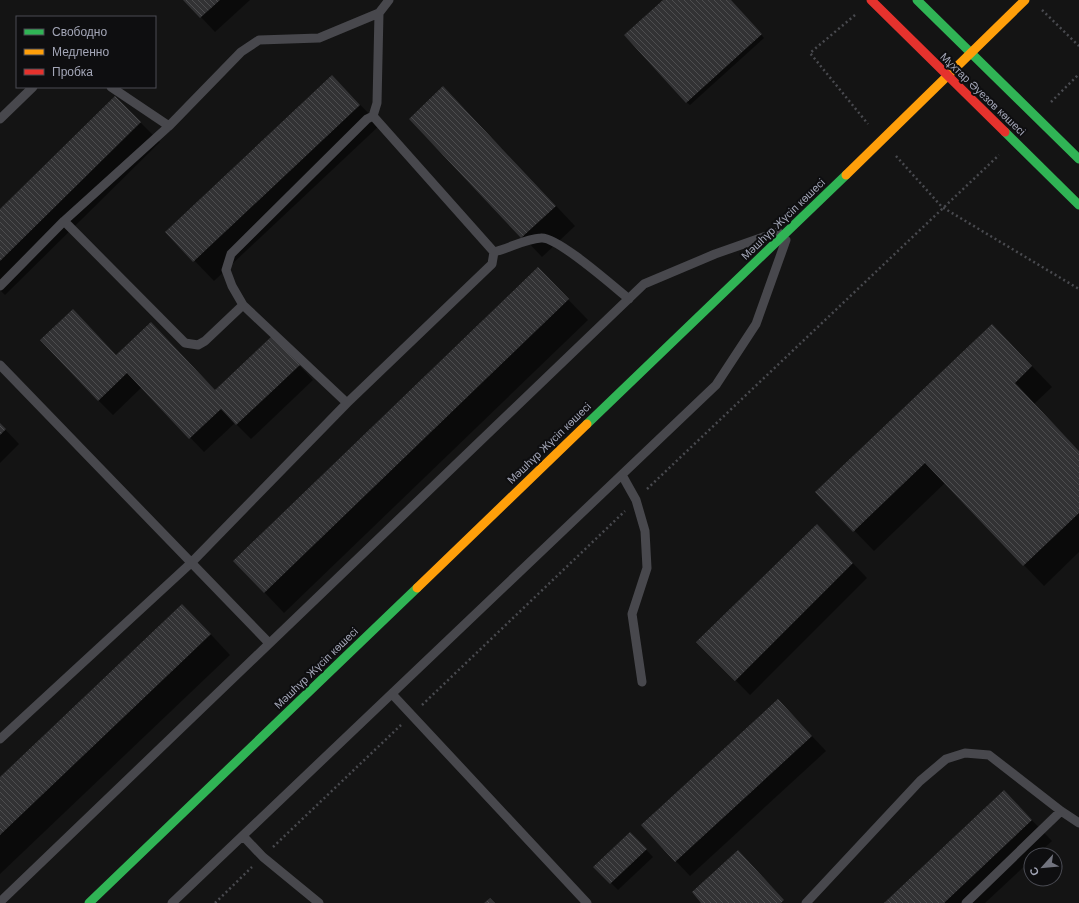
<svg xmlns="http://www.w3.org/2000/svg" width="1079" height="903" viewBox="0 0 1079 903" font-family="Arial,sans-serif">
  <defs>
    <pattern id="building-back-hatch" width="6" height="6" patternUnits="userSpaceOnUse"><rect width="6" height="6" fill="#323234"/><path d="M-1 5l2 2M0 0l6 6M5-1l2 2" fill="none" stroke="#4d4d4f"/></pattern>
  </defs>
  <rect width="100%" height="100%" fill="#141414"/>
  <path fill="#0007" d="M185 0H250L215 32Z
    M664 0H730L764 38 690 105 686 102Z
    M332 76 380 125 214 281 167 232Z
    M115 97 160 142 5 295 0 290V211Z
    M464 108 575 226 542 257 411 119Z
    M558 289 588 320 284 613 235 561Z
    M1012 345 1052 387 1034 404 1079 451V552L1044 586 945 483 874 551 817 492Z
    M286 351 313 380 251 439 235 423 204 452 142 387 113 415 98 400 117 356 215 391Z
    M0 424 19 444 0 463Z
    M831 540 867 578 750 695 698 642Z
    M202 625 230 655 0 874V779Z
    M778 700 826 751 690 876 642 825Z
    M1024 812 1052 841 1037 855H1031V860L985 903H885Z
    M630 833 653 857 618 890 595 867Z"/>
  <path fill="url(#building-back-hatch)" d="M183 0H220L200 18Z
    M663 0H731L762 34 686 103 624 35Z
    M332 75 360 105 193 262 165 232Z
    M443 86 556 206 521 238 409 119Z
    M115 96 141 122 0 261V209Z
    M538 267 569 299 264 593 233 561Z
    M73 309 116 355 151 322 215 390 272 336 300 365 236 425 221 409 189 439 127 373 98 401 40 340Z
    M992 324 1032 366 1015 383 1079 451V513L1023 566 925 463 853 532 815 492Z
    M0 423 6 429 0 435Z
    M817 524 853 563 735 681 696 642Z
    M182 604 211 634 0 835V777Z
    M778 699 812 736 675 862 641 825Z
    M1004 790 1032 820 944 903H884Z
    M630 832 647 849 610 884 593 867Z
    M738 850 784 900 781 903H701L692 892Z
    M490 898 495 903H484Z"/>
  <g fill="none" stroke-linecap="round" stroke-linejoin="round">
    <path stroke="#494a4f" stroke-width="2.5" stroke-dasharray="2 3" stroke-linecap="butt" d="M1042 10 1079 46
      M855 15 810 53 868 124
      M1051 102 1079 74
      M896 156 942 207 1079 289
      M647 489 999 155
      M422 705 625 511
      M273 847 401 725
      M215 903 252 867"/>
    <path stroke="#48484d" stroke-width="9" d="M379 13 377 103 373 116 494 252C510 248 525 239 541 238 557 236 614 287 629 299
      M111 87 169 126 241 52 259 40 319 38 379 13 389 0
      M0 119 33 87
      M64 221 185 343 198 345 205 341 243 305 347 403
      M0 286 64 221 169 126
      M243 305 232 286 226 270 231 254 367 119 373 116
      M0 365 269 643
      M622 475 636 500 645 531 647 568 632 614 642 682
      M392 694 587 903
      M0 739 191 563 347 403 492 264 494 252
      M243 836 263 857 319 903
      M0 902 644 284 715 254 778 232
      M172 903 716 385 756 324 786 240
      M806 903 920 781 946 759 965 753 989 755 1061 811 1079 823
      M966 903 1061 811"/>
    <path stroke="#30b455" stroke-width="9" d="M917 0 1079 159
      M1005 132 1079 205
      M587 424 846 175
      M89 903 417 588"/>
    <path stroke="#ff9f0a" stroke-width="9" d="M846 175 1025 0
      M417 588 587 424"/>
    <path stroke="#e5322d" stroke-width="9" d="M871 0 1005 132"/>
  </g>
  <g text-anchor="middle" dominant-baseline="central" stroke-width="4" stroke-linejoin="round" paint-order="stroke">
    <g font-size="11" fill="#a3a6b7" stroke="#0e0e10">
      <text transform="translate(983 94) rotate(44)">Мұхтар Әуезов көшесі</text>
      <text transform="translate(783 219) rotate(-44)">Мәшһүр Жүсіп көшесі</text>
      <text transform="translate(549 443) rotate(-44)">Мәшһүр Жүсіп көшесі</text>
      <text transform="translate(316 668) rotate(-44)">Мәшһүр Жүсіп көшесі</text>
    </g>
  </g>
  <rect x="16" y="16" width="140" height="72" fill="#0e0e10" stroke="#4a4b53"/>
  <rect x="24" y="29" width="20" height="6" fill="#30b455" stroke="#4a4b53"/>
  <text x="52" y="36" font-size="12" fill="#a3a6b7">Свободно</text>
  <rect x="24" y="49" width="20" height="6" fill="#ff9f0a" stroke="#4a4b53"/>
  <text x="52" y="56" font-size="12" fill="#a3a6b7">Медленно</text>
  <rect x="24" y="69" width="20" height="6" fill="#e5322d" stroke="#4a4b53"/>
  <text x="52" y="76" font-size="12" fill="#a3a6b7">Пробка</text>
  <g transform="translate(1043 867) rotate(243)"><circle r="19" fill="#0e0e10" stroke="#4a4b53"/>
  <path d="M0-3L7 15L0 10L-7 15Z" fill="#71737e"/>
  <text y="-6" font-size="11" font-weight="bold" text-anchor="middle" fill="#a3a6b7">С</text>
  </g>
</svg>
